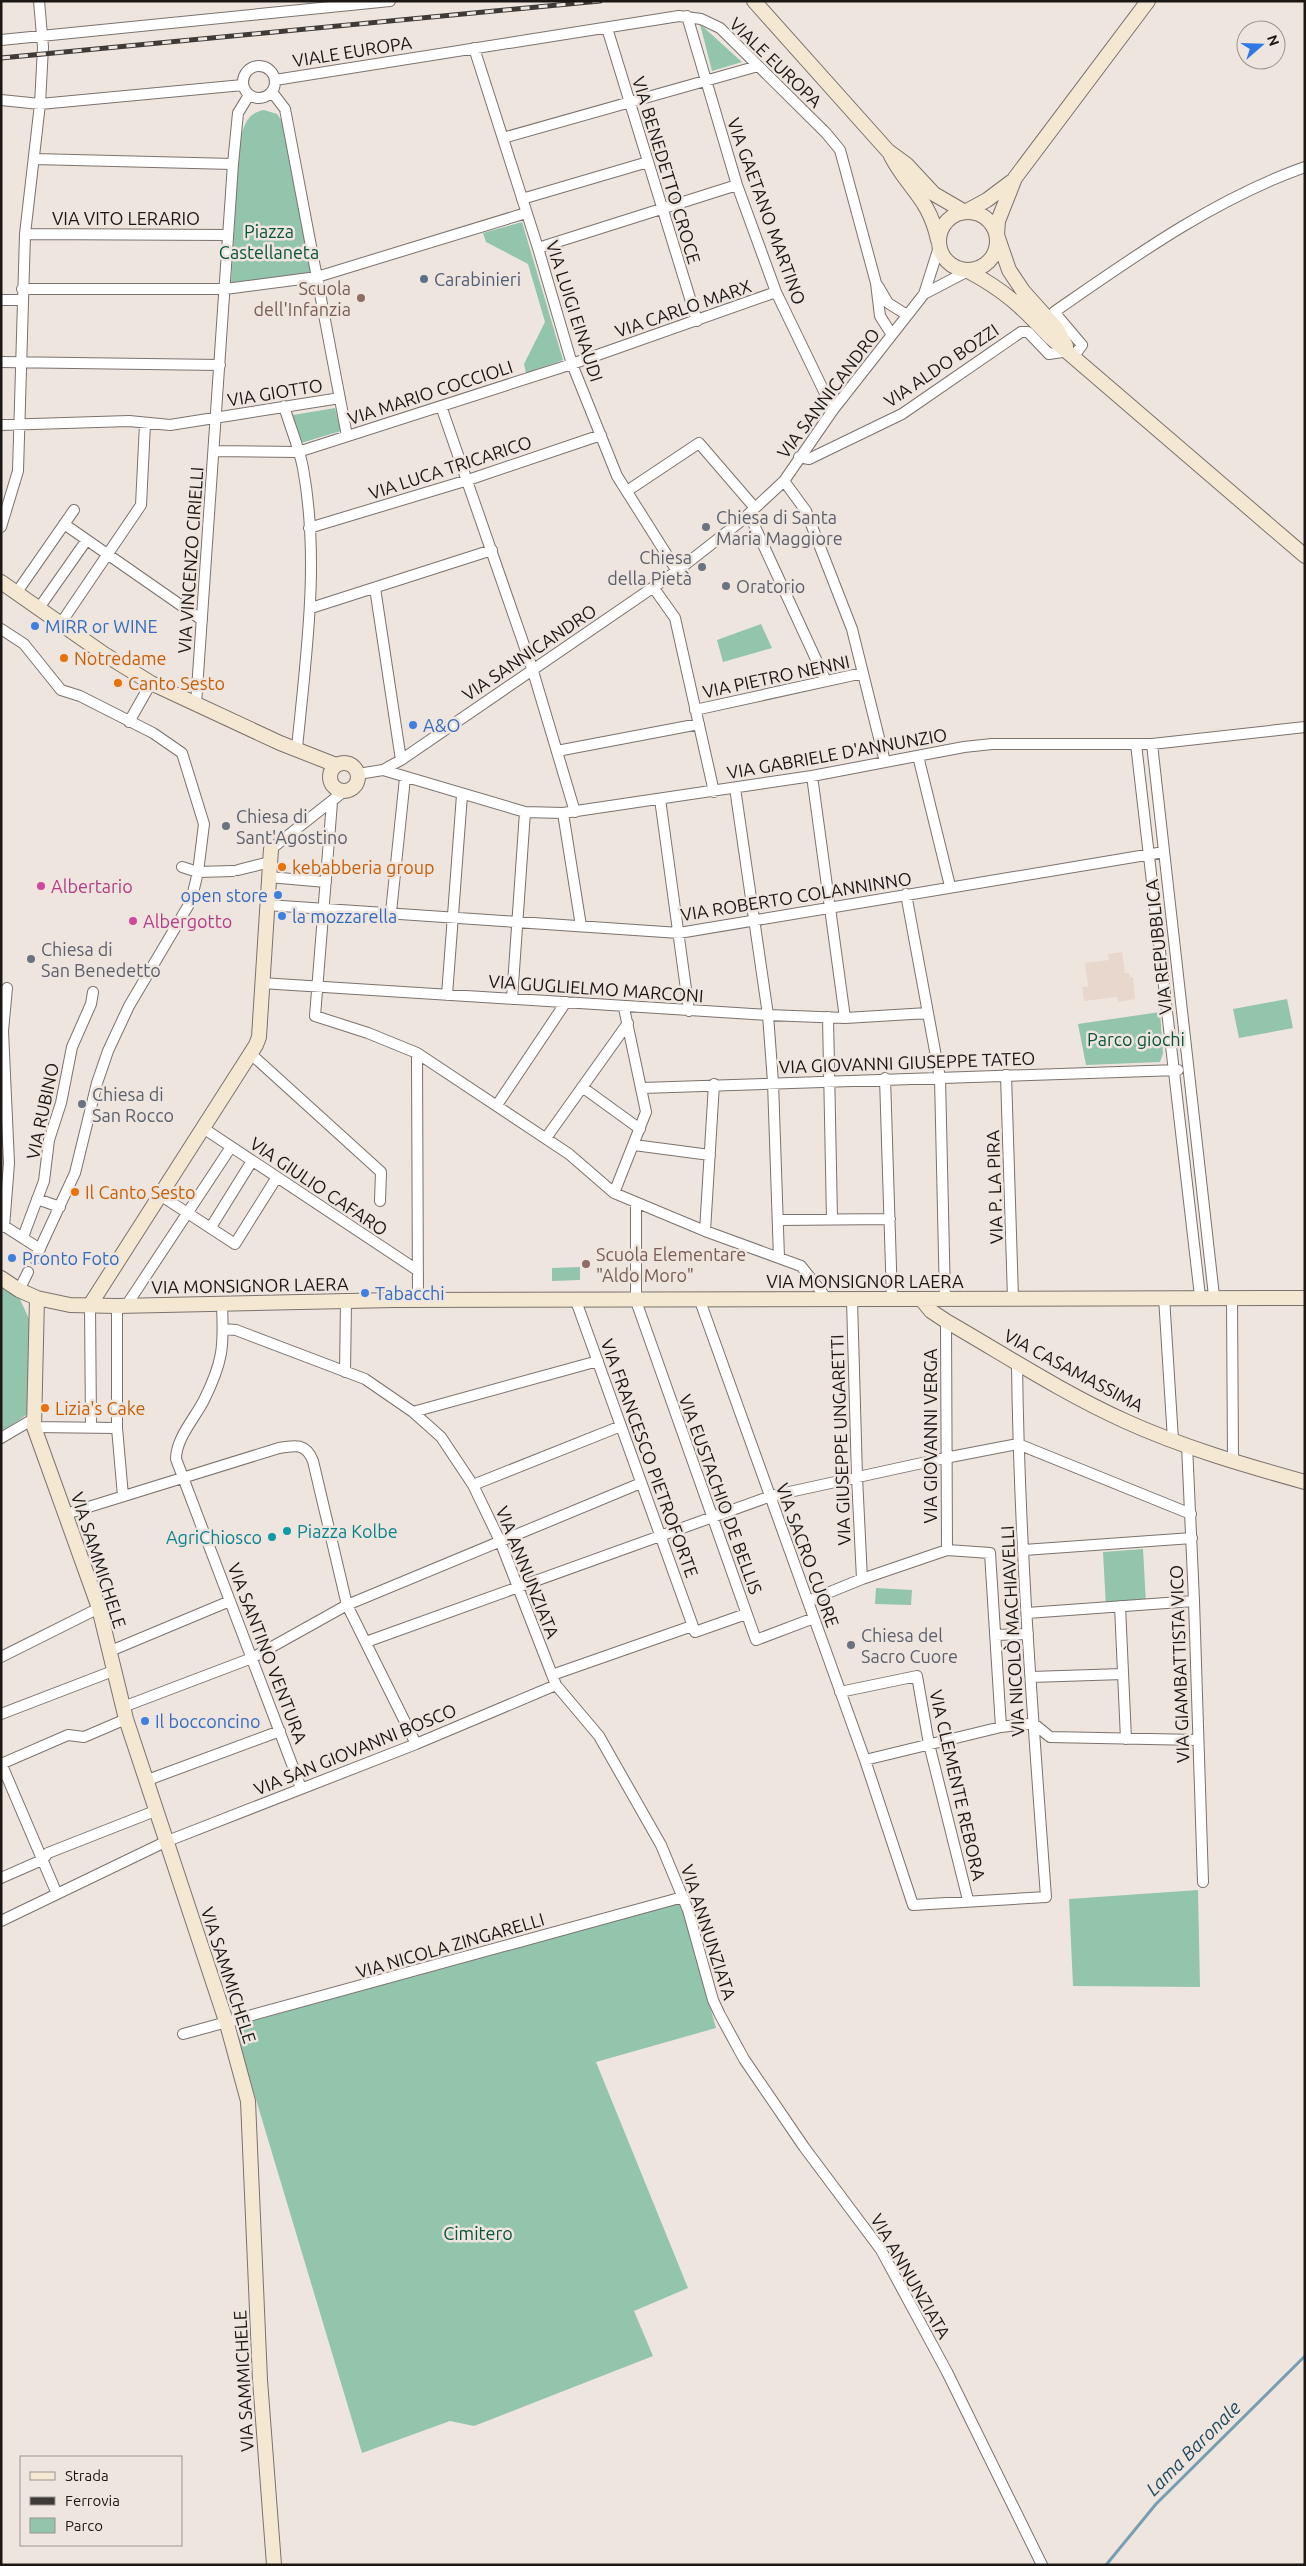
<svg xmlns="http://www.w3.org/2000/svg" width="1306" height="2566" viewBox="0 0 1306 2566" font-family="Ubuntu,sans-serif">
  <rect width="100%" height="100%" fill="#efe5df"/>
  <path fill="#e8d7cd" d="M1122 952 1125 973H1129L1130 977H1133L1135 999 1118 1002 1117 997 1084 1001 1082 987 1088 986 1085 963 1109 960 1108 954Z"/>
  <path fill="#93c4ac" d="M700 24 742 62 712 71Z
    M264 110 277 114 282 121 311 272 231 284 239 148C242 131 245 113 264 110Z
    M522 222 563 360 526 373 524 364 545 322 528 264 486 242 483 233Z
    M335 408 341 431 301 443 293 415Z
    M761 624 772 648 723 662 717 640Z
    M1287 999 1293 1028 1239 1038 1233 1009Z
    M1160 1012 1163 1053 1160 1062 1086 1065 1078 1024Z
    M580 1267V1280L552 1281V1268Z
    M1 1282 19 1297 30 1321 29 1413 2 1432Z
    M1143 1549 1146 1604 1106 1607 1103 1552Z
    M876 1588 912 1590 911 1605 875 1604Z
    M1198 1890 1200 1987 1073 1986 1069 1899Z
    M680 1901 716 2028 596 2062 688 2288 634 2311 653 2356 474 2426 450 2421 362 2453 234 2026Z"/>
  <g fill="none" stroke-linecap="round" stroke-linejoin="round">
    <path stroke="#769db2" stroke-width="3" d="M1106 2565 1156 2504 1305 2356"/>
    <defs>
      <path id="street" d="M687 16 737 185 776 292 833 410
        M607 28 697 321
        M1 40 390 1
        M474 48 538 248 572 364 617 476 677 571
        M243 82a16 16 0 1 1 32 0a16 16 0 1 1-32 0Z
        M275 80 679 16 701 19 720 28 826 133 840 150 876 283 880 316 892 335
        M272 92 285 109 347 436
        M1 100 40 104 243 85
        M503 138 758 66
        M34 159 233 164
        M522 199 648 162
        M25 234 227 235
        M538 248 737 185
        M878 286 888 303 907 315
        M22 289H225L317 277 526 213
        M924 294 968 271
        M1 300H22
        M1074 356 1082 345 1054 312C1132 258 1214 199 1305 167
        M1 362 220 365
        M284 406C290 427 299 447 303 468 320 560 306 656 297 748
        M441 406 532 668 575 812
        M1 425 129 421 170 425 340 398
        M214 451 298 452 572 364 776 292
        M799 457 809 459 902 414 1021 332H1028L1049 354 1069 351
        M784 481 806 511 852 629 885 762
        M627 491 699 443 755 508
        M749 514 826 681
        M64 524 202 620
        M1 527 18 471 25 234 40 104 43 47 39 1
        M309 528 468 480 601 435
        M653 587 675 618 714 792
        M375 588 401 760
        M17 592 74 510
        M39 608 86 541
        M311 608 492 550
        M61 623 141 505 145 424
        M1 629 24 644 61 690 80 696 153 733 182 753 204 824 198 872 191 901 129 1006 108 1051 97 1083 75 1173 35 1259
        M196 704 233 164 238 113 249 95
        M695 710 863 673
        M129 722 151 683
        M1136 744 1200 1296
        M1152 744 1214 1296
        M557 751 699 724
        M918 756 950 886
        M383 770 525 812 563 813 812 776 964 747 992 744H1152L1305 727
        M358 774 383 770 401 760 677 571 741 521 784 481 833 410 924 294 939 247
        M812 776 845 1018
        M735 788 768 1015 773 1082 779 1258
        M660 799 689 1011
        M332 802 315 1016 368 1033 417 1053 569 1154 614 1193 705 1231 801 1266 828 1300
        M563 813 581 926
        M271 849 343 792
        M182 867 198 872 233 871
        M238 870 270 862
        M269 877 326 882
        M906 894 940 1078 945 1299
        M267 905 679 933 1164 852
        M391 912 405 778
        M261 983 768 1015 845 1018 928 1013
        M447 995 462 795
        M512 999 525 812
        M828 1017 832 1219
        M417 1053 418 1300
        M252 1055 381 1172 380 1201
        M1006 1075 1013 1298
        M885 1078 892 1299
        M582 1087 640 1129
        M642 1088 1178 1070
        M497 1105 566 1002
        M203 1128 417 1270
        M546 1138 628 1023
        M634 1145 710 1155
        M614 1193 646 1112 624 1008
        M160 1195 235 1244 277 1177
        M37 1199 60 1207
        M636 1203V1301L756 1640 814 1618
        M778 1220 890 1219
        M1 1224 40 1249
        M4 1227 9 1163 3 1031 7 988
        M211 1227 252 1161
        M705 1231 714 1084
        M23 1237 44 1181 49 1140 61 1103 72 1047 91 1004 93 992
        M19 1290 28 1272
        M1164 1297 1173 1440
        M1232 1297 1233 1461
        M852 1300 857 1477 862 1579
        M576 1301 695 1632 746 1614
        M700 1301 865 1760 913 1905 1046 1897C1033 1719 1019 1541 1017 1362
        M90 1305 91 1427
        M117 1306V1428L123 1496
        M126 1306 231 1147
        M222 1306C224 1346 223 1362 204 1400 195 1418 176 1438 176 1459L301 1788
        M946 1321 947 1550
        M223 1329 236 1330 365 1379 413 1412 441 1437 473 1485 500 1541 556 1685 599 1736 661 1845 688 1910 713 2000 720 2015 744 2059 804 2147 881 2250 947 2372 1042 2565
        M345 1372 346 1302
        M413 1412 598 1361
        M34 1427 117 1428
        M1 1438 35 1418
        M1187 1445 1194 1601 1203 1882
        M473 1485 621 1426
        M66 1514 279 1448C295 1445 306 1443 313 1461L347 1605 416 1744
        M1024 1550 1192 1538
        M808 1601 862 1579 947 1550 990 1553 1001 1727
        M1120 1606 1126 1739
        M1027 1613 1194 1601
        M995 1635 1028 1634
        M366 1642 771 1496 945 1458 1018 1444 1191 1514
        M108 1652 230 1601
        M1 1657 99 1608
        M552 1675 692 1626
        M1031 1677 1123 1674
        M840 1692 917 1676 929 1744 968 1900
        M123 1707 252 1658 347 1605 641 1483
        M1 1714 113 1671
        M865 1760 1001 1727 1033 1723 1050 1737 1198 1740
        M1 1763 57 1894
        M1 1764 68 1735 84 1737 126 1719
        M145 1781 280 1731
        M1 1878 42 1860 48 1853 155 1811
        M1 1921 165 1842 416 1744 556 1685
        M183 2034 683 1897"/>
      <path id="secondary" d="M754 1 888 151 907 165 934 194 965 212 987 200 1011 182
        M891 156C909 190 929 198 938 240
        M939 241a29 29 0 1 1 58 0a29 29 0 1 1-58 0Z
        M968 271C1004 290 1022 307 1050 337L1305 556
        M1066 346 1057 329 1023 291 1009 270 997 235 998 221 1015 178 1148 1
        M1 582 104 654 151 683 280 743 336 765
        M330 777a14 14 0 1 1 28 0a14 14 0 1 1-28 0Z
        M1 1278 19 1290 37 1298 70 1305 117 1306 394 1300 1305 1298
        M37 1298 34 1427 99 1608 126 1719 227 2024 248 2101 260 2380 274 2565
        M922 1300 931 1311 946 1321C1005 1355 1063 1393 1125 1421 1182 1447 1244 1465 1305 1482
        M90 1305 256 1045 259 1037 271 849"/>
    </defs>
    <use href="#street" stroke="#7b726d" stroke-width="12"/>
    <use href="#secondary" stroke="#7b726d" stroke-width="16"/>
    <use href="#street" stroke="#fff" stroke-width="10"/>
    <use href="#secondary" stroke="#f4e8d3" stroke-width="14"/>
    <defs>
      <path id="rail" d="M1 58 600 1"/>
    </defs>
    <use href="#rail" stroke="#3e3a37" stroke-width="5"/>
    <use href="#rail" stroke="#efe5df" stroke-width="3" stroke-dasharray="9" stroke-linecap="butt"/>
  </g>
  <circle fill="#5c6f8a" stroke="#efe5df" stroke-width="2" cx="424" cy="279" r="5"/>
  <g fill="#8d6e63" stroke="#efe5df" stroke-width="2">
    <circle cx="361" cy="298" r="5"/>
    <circle cx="586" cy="1264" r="5"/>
  </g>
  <g fill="#6b7280" stroke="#efe5df" stroke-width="2">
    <circle cx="706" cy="527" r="5"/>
    <circle cx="702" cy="567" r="5"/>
    <circle cx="726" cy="586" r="5"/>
    <circle cx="226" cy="826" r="5"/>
    <circle cx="31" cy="959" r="5"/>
    <circle cx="82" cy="1104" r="5"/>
    <circle cx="851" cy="1645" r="5"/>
  </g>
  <g fill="#3f7fe0" stroke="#efe5df" stroke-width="2">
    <circle cx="35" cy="626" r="5"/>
    <circle cx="413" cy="725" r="5"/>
    <circle cx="278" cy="895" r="5"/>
    <circle cx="282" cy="916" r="5"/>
    <circle cx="12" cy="1258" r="5"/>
    <circle cx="365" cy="1293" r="5"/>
    <circle cx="145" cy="1721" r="5"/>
  </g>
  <g fill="#e8710a" stroke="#efe5df" stroke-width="2">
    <circle cx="64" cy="658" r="5"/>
    <circle cx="118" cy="683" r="5"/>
    <circle cx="282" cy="867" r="5"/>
    <circle cx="75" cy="1192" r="5"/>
    <circle cx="45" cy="1408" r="5"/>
  </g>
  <g fill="#d1479c" stroke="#efe5df" stroke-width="2">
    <circle cx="41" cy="886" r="5"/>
    <circle cx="133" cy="921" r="5"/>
  </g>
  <g fill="#0f9aa8" stroke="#efe5df" stroke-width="2">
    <circle cx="287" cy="1531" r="5"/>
    <circle cx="272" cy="1537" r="5"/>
  </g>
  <g text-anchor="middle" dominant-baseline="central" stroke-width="5" stroke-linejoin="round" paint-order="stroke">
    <g font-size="18" fill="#1a1715" stroke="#efe5df">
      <text transform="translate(352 51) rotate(-9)">VIALE EUROPA</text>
      <text transform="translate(776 62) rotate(44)">VIALE EUROPA</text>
      <text transform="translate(667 170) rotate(73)">VIA BENEDETTO CROCE</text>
      <text transform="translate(767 211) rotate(70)">VIA GAETANO MARTINO</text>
      <text x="126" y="218">VIA VITO LERARIO</text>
      <text transform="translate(683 308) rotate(-19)">VIA CARLO MARX</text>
      <text transform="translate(575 311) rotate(72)">VIA LUIGI EINAUDI</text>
      <text transform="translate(941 365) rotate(-34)">VIA ALDO BOZZI</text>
      <text transform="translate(275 392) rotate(-9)">VIA GIOTTO</text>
      <text transform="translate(430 392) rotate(-18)">VIA MARIO COCCIOLI</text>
      <text transform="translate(828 393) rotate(-53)">VIA SANNICANDRO</text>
      <text transform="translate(450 467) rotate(-18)">VIA LUCA TRICARICO</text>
      <text transform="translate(190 560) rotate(-86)">VIA VINCENZO CIRIELLI</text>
      <text transform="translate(529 652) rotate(-34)">VIA SANNICANDRO</text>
      <text transform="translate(776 676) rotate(-12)">VIA PIETRO NENNI</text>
      <text transform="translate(837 753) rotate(-10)">VIA GABRIELE D'ANNUNZIO</text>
      <text transform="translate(796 896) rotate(-9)">VIA ROBERTO COLANNINNO</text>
      <text transform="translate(1158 947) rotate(-96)">VIA REPUBBLICA</text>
      <text transform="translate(596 988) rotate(4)">VIA GUGLIELMO MARCONI</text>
      <text transform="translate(907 1062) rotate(-2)">VIA GIOVANNI GIUSEPPE TATEO</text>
      <text transform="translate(42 1111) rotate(-78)">VIA RUBINO</text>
      <text transform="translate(319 1186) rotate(34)">VIA GIULIO CAFARO</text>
      <text transform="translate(994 1187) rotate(-92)">VIA P. LA PIRA</text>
      <text x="865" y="1281">VIA MONSIGNOR LAERA</text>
      <text transform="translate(250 1285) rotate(-1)">VIA MONSIGNOR LAERA</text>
      <text transform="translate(1074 1370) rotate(28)">VIA CASAMASSIMA</text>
      <text transform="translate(930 1436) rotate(-90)">VIA GIOVANNI VERGA</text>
      <text transform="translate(840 1440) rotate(-92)">VIA GIUSEPPE UNGARETTI</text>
      <text transform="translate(650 1458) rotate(70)">VIA FRANCESCO PIETROFORTE</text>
      <text transform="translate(721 1494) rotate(70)">VIA EUSTACHIO DE BELLIS</text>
      <text transform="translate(808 1555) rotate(70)">VIA SACRO CUORE</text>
      <text transform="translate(99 1560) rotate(72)">VIA SAMMICHELE</text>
      <text transform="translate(528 1572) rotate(68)">VIA ANNUNZIATA</text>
      <text transform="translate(1012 1631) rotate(-93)">VIA NICOLÒ MACHIAVELLI</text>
      <text transform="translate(268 1653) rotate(69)">VIA SANTINO VENTURA</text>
      <text transform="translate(1179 1664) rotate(-92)">VIA GIAMBATTISTA VICO</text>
      <text transform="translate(355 1749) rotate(-22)">VIA SAN GIOVANNI BOSCO</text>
      <text transform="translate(958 1785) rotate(77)">VIA CLEMENTE REBORA</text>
      <text transform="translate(709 1932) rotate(72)">VIA ANNUNZIATA</text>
      <text transform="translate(450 1945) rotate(-16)">VIA NICOLA ZINGARELLI</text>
      <text transform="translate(229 1975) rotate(72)">VIA SAMMICHELE</text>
      <text transform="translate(911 2276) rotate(60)">VIA ANNUNZIATA</text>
      <text transform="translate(243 2381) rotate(-93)">VIA SAMMICHELE</text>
    </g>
    <g font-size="18" fill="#09553a" stroke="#efe5df">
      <text x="269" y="231">Piazza<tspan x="269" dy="21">Castellaneta</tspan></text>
      <text x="1136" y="1039">Parco giochi</text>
      <text x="478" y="2233">Cimitero</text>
    </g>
    <g font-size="18" fill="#4e5e75" stroke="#efe5df" text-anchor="start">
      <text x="434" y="279">Carabinieri</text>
    </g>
    <g font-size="18" fill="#785e54" stroke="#efe5df" text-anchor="end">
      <text x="351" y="288">Scuola<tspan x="351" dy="21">dell'Infanzia</tspan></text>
      <text x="596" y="1254" text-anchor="start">Scuola Elementare<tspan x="596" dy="21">"Aldo Moro"</tspan></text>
    </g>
    <g font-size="18" fill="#5b616d" stroke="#efe5df" text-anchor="start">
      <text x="716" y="517">Chiesa di Santa<tspan x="716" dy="21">Maria Maggiore</tspan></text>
      <text x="692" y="557" text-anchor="end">Chiesa<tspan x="692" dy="21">della Pietà</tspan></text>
      <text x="736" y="586">Oratorio</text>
      <text x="236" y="816">Chiesa di<tspan x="236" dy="21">Sant'Agostino</tspan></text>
      <text x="41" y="949">Chiesa di<tspan x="41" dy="21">San Benedetto</tspan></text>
      <text x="92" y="1094">Chiesa di<tspan x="92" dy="21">San Rocco</tspan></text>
      <text x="861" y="1635">Chiesa del<tspan x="861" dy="21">Sacro Cuore</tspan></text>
    </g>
    <g font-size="18" fill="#366cbe" stroke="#efe5df" text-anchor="start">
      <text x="45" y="626">MIRR or WINE</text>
      <text x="423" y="725">A&amp;O</text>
      <text x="268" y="895" text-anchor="end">open store</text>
      <text x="292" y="916">la mozzarella</text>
      <text x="22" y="1258">Pronto Foto</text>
      <text x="375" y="1293">Tabacchi</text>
      <text x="155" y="1721">Il bocconcino</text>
    </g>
    <g font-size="18" fill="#c56008" stroke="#efe5df" text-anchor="start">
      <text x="74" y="658">Notredame</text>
      <text x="128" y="683">Canto Sesto</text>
      <text x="292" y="867">kebabberia group</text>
      <text x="85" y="1192">Il Canto Sesto</text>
      <text x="55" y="1408">Lizia's Cake</text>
    </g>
    <g font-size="18" fill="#b23c85" stroke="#efe5df" text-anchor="start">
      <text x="51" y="886">Albertario</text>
      <text x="143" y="921">Albergotto</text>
    </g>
    <g font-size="18" fill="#0d838f" stroke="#efe5df" text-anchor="start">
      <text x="297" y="1531">Piazza Kolbe</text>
      <text x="262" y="1537" text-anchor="end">AgriChiosco</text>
    </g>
    <g font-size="19" font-style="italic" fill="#1e4b61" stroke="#efe5df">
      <text transform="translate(1193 2448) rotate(-45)">Lama Baronale</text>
    </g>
  </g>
  <rect width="1306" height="2566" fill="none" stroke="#1a1715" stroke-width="5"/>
  <rect x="20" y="2456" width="162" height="90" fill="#efe5df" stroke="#9a938e"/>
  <rect x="30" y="2472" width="25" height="8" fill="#f4e8d3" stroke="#9a938e"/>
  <text x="65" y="2481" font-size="15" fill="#1a1715">Strada</text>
  <rect x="30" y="2497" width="25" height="8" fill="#3e3a37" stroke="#9a938e"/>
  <text x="65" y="2506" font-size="15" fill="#1a1715">Ferrovia</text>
  <rect x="30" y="2518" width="25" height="15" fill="#93c4ac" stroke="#9a938e"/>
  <text x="65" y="2531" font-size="15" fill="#1a1715">Parco</text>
  <g transform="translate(1261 45) rotate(70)"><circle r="24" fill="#efe5df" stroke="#9a938e"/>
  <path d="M0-4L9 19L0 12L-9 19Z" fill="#2e79e5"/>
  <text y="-8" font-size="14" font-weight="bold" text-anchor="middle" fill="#1a1715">N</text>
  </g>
</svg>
